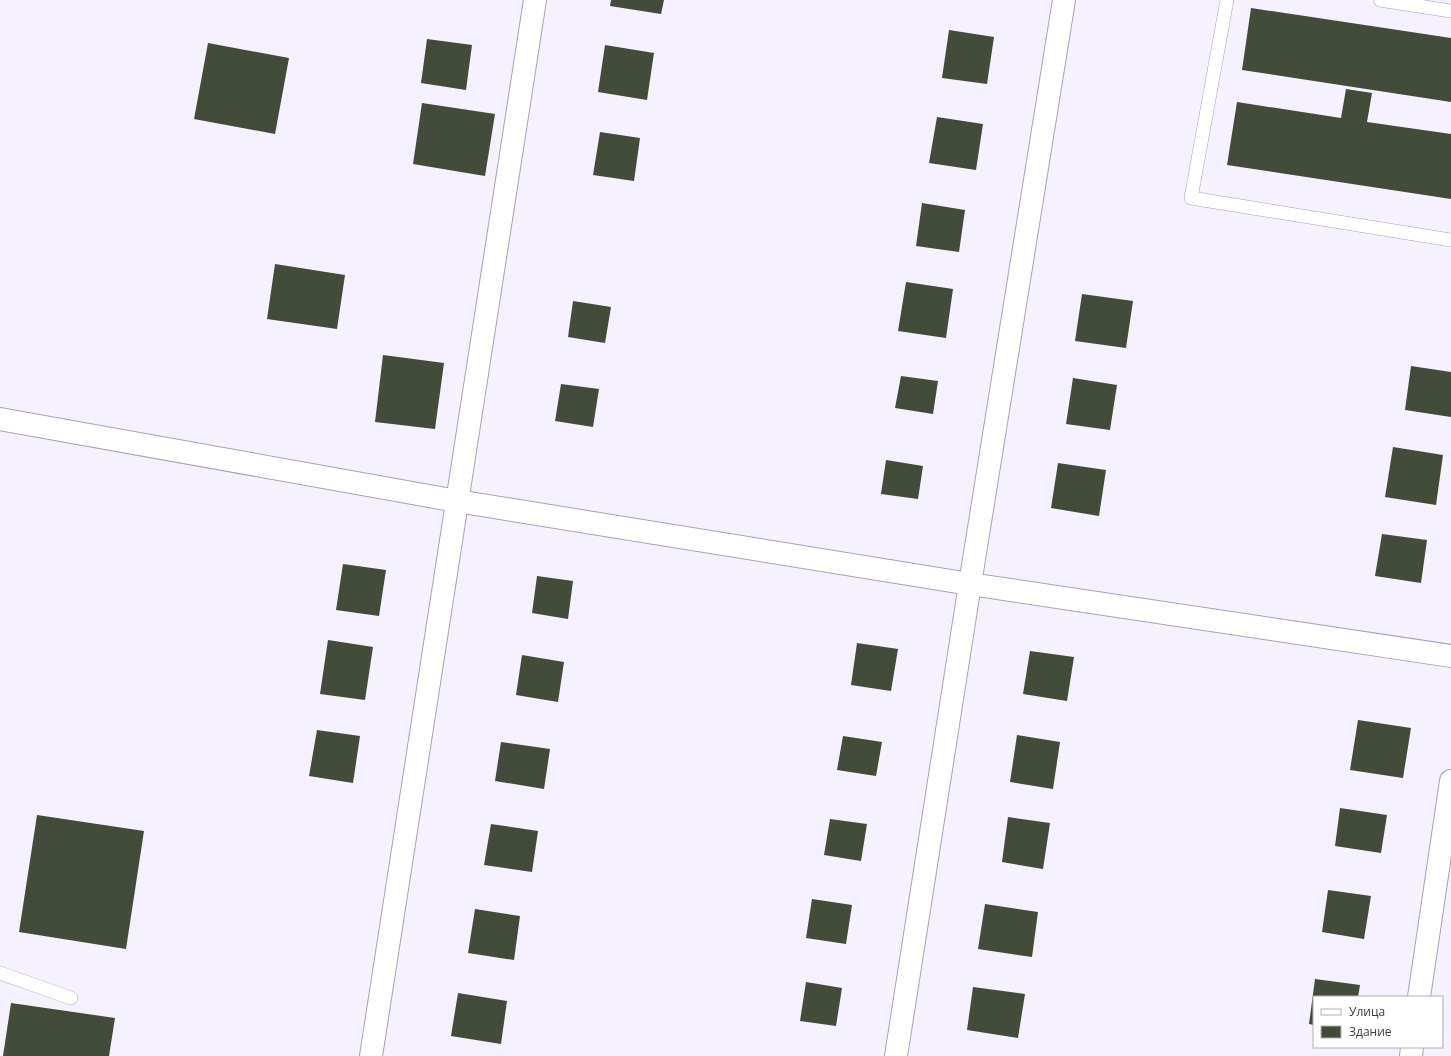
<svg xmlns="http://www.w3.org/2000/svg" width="1451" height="1056" viewBox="0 0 1451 1056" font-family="'Open Sans',sans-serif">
  <rect width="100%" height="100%" fill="#f6f1ff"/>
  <path fill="#434b3a" d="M611 0H664L661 14 610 6Z
    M1251 8 1451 38V102L1242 70Z
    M949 30 994 37 987 84 942 78Z
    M427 39 472 45 466 90 421 83Z
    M208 43 289 58 275 134 194 119Z
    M605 45 654 53 647 100 598 92Z
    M1346 89 1372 93 1367 122 1451 134V199L1227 165 1237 102 1341 118Z
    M422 103 495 114 485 176 413 164Z
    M937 117 983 124 976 170 929 163Z
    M600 132 640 138 634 181 593 175Z
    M922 203 965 210 959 252 916 246Z
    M275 264 345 275 337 329 267 319Z
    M906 282 953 289 946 338 898 331Z
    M1082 294 1133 301 1126 348 1075 341Z
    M573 301 611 307 605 343 568 337Z
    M383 355 444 363 435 429 375 422Z
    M1411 366 1451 372V417L1405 410Z
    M901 376 938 381 933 414 895 408Z
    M1073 378 1117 385 1110 430 1066 424Z
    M561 384 599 389 593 427 555 421Z
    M1393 447 1443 455 1436 505 1385 497Z
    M886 460 923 466 918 499 881 494Z
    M1058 463 1106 470 1099 516 1051 508Z
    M1382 534 1427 540 1421 583 1375 576Z
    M343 564 386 570 379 616 336 610Z
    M537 576 573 581 568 619 532 613Z
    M328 640 373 647 365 700 320 694Z
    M857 643 898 649 891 691 851 685Z
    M1030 651 1074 657 1067 701 1023 694Z
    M522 655 564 662 558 702 516 695Z
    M1358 720 1411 728 1403 778 1350 770Z
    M317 730 360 736 353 783 309 776Z
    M1017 735 1060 742 1053 789 1010 782Z
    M843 736 882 742 876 776 837 770Z
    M501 742 550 749 544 789 495 781Z
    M1340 808 1387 815 1381 853 1335 846Z
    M37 815 144 831 126 949 19 932Z
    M1008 817 1050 823 1043 869 1002 862Z
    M830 819 867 824 861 861 824 855Z
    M491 824 538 831 532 872 484 865Z
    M1328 890 1371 896 1364 939 1322 932Z
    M812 899 852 905 846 944 806 938Z
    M985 904 1038 912 1032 957 978 949Z
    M475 909 520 916 514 960 468 953Z
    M1315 979 1360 985 1358 997H1314V1025L1309 1024Z
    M806 982 842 988 836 1026 800 1021Z
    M973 987 1025 994 1018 1038 967 1030Z
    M458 993 507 1001 501 1044 451 1036Z
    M11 1003 115 1018 109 1056H3Z"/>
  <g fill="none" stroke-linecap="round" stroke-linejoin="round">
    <defs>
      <path id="service" d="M1227 0 1191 198 1451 240
        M1380 0 1451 11
        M0 973 71 998"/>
      <path id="minor" d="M0 419 457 501 970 584 1451 656
        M1419 997 1451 781
        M371 1056 535 0
        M896 1056 970 584 1064 0
        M1411 1056 1412 1047"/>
    </defs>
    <use href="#service" stroke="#a9a1b6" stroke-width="14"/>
    <use href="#minor" stroke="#a9a1b6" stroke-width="24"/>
    <use href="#service" stroke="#fff" stroke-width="13"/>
    <use href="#minor" stroke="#fff" stroke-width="22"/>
  </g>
  <rect x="1313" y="996" width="130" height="52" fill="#ffffff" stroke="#b1b0b3"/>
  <rect x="1321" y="1009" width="20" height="6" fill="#ffffff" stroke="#b1b0b3"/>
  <text x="1349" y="1016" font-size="12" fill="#3d3942">Улица</text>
  <rect x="1321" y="1026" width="20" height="12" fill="#434b3a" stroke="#b1b0b3"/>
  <text x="1349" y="1036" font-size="12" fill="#3d3942">Здание</text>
</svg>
